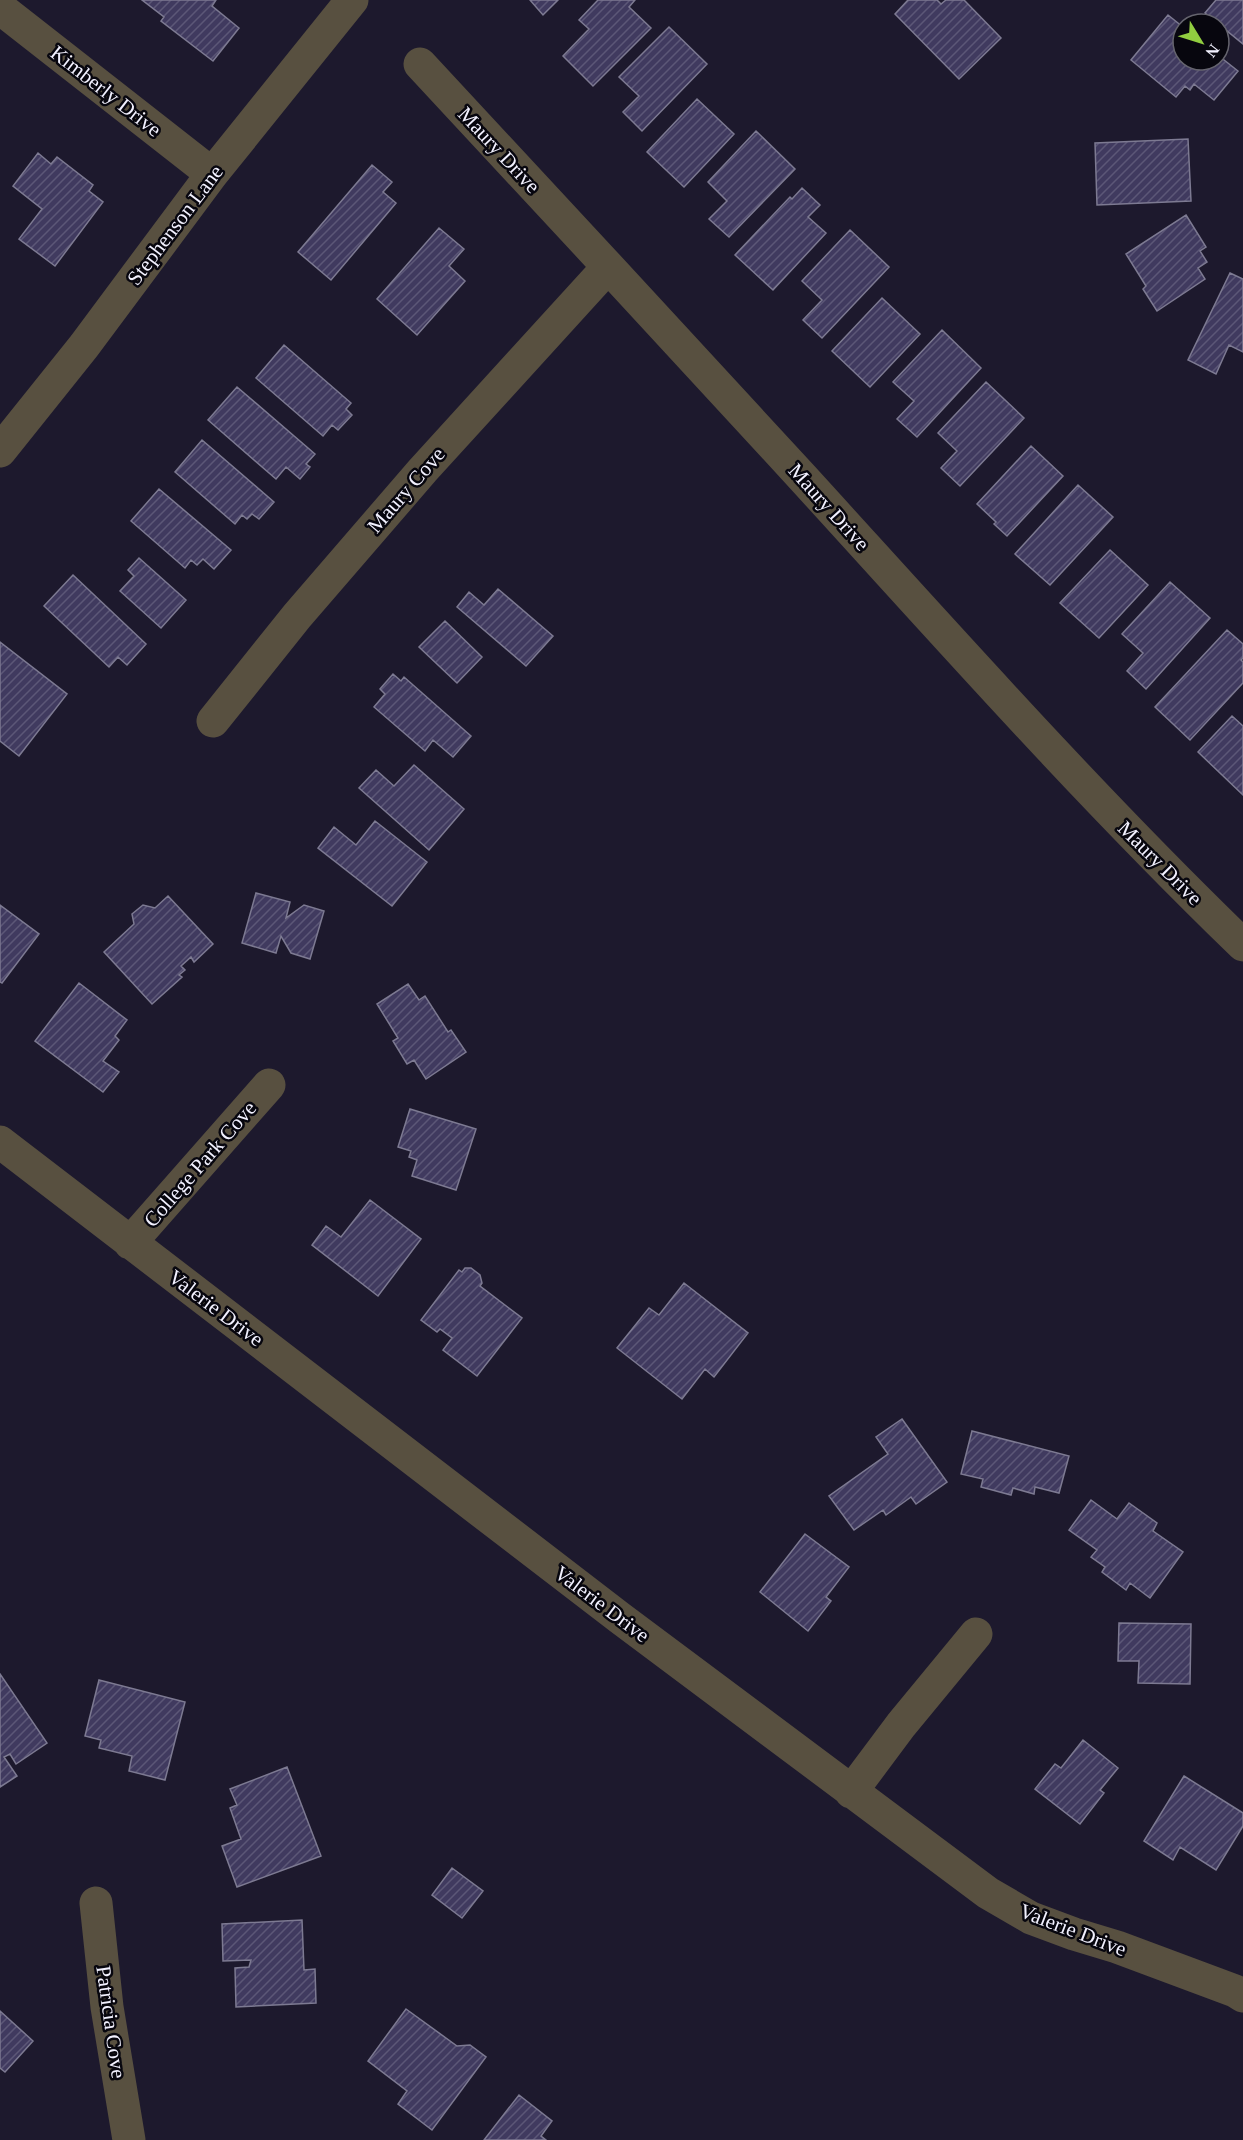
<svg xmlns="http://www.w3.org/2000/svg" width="1243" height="2140" viewBox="0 0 1243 2140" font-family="Georgia,serif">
  <defs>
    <pattern id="building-hatch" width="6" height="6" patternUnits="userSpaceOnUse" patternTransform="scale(1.5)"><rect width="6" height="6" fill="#403a5f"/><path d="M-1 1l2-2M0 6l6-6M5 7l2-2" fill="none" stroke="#5c5777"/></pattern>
  </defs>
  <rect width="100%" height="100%" fill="#1d192d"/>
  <path fill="url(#building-hatch)" stroke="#7d7a92" stroke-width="1.5" d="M142 0H216L212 6 239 28 213 61 161 21 164 17Z
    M530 0H558L543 15Z
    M598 0H635L629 7 651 28 593 86 563 56 589 29 579 20Z
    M908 0H937L941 4 946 0H964L1001 38 959 79 895 14Z
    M1216 0H1243V44L1205 13Z
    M1168 15 1183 27V60H1219V56L1238 71 1214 100 1194 84 1190 90 1185 86 1176 97 1131 60Z
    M669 27 707 64 642 131 623 112 639 96 619 77Z
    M697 99 734 134 684 187 647 152Z
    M756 131 795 169 729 237 709 219 727 201 708 182Z
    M1188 139 1191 201 1097 205 1095 143Z
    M38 153 51 164 57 157 93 185 89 191 103 202 55 266 19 239 42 209 13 186Z
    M372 165 392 182 383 192 396 203 331 280 298 252Z
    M802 188 820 205 808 217 826 233 773 290 735 255 790 197 792 199Z
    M1186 215 1206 247 1200 251 1207 262 1198 268 1205 279 1157 311 1143 289 1146 286 1126 254Z
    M439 228 464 249 449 266 465 281 417 335 377 299Z
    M850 230 889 267 822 338 803 320 822 300 802 281Z
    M1230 273 1243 279V352L1229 345 1216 374 1188 360Z
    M882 298 920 334 870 387 832 351Z
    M942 330 981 368 917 437 897 419 914 401 893 382Z
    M284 345 351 403 346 409 352 415 338 430 332 425 323 436 256 378Z
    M986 382 1024 418 960 486 941 468 957 451 938 433Z
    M237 387 315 454 306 464 310 467 300 479 286 467 276 479 208 420Z
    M202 440 274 502 259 519 252 514 247 519 242 515 235 524 175 472Z
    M1031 446 1063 476 1007 536 994 524 996 522 977 504Z
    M1078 485 1113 517 1050 585 1015 554Z
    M159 489 231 550 214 569 203 559 197 565 191 560 185 568 131 521Z
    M1110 550 1148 585 1099 638 1060 603Z
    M139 558 186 600 161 628 120 591 134 576 128 570Z
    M73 575 146 644 127 665 118 657 109 667 44 606Z
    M1170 582 1210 618 1146 689 1127 671 1143 653 1122 634Z
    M498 589 553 636 526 666 457 607 469 592 484 605Z
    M445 621 482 657 457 683 419 647Z
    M1227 630 1243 644V658L1241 660 1243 662V683L1190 740 1155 707Z
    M0 642 67 694 19 756 0 741Z
    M393 674 401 681 404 677 471 736 453 757 433 740 425 751 374 707 385 694 380 689Z
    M1232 716 1243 726V795L1198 752Z
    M414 765 464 809 429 850 359 788 376 770 394 786Z
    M375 821 427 862 392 906 318 848 334 827 356 845Z
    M256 893 290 902 286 918 304 905 324 911 310 959 291 953 281 936 276 953 242 943Z
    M168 896 213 944 194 962 191 957 181 966 185 970 179 975 182 977 152 1004 104 952 134 924 132 914 143 905 155 908Z
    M0 905 39 934 2 983 0 982Z
    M79 983 127 1020 115 1036 119 1040 103 1061 119 1072 103 1092 35 1041Z
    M408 984 419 1000 425 996 448 1032 451 1030 466 1052 426 1079 414 1060 407 1064 393 1041 398 1038 377 1004Z
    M410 1109 476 1129 456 1190 412 1176 417 1160 409 1157 411 1151 398 1147Z
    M370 1200 421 1239 378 1296 312 1245 326 1226 341 1237Z
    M465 1268H471L480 1275 482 1283 480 1286 522 1318 477 1376 443 1350 452 1338 440 1329 437 1332 421 1320 459 1270 462 1272Z
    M684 1283 748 1333 714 1377 705 1369 682 1399 617 1348 649 1308 659 1315Z
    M902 1419 947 1482 916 1504 911 1497 886 1515 883 1510 854 1530 829 1496 888 1454 876 1437Z
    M972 1431 1069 1456 1059 1493 1035 1487 1034 1494 1013 1488 1011 1495 981 1487 983 1479 961 1474Z
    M1091 1500 1117 1519 1129 1503 1157 1523 1153 1531 1183 1552 1150 1598 1130 1583 1126 1590 1102 1572 1105 1567 1091 1557 1097 1550 1069 1530Z
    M805 1534 849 1567 826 1597 831 1601 808 1631 760 1592Z
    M1119 1623 1191 1624 1190 1684 1138 1683 1139 1661H1118Z
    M0 1674 47 1743 16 1764 10 1754 4 1757 17 1776 0 1787Z
    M99 1680 185 1702 165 1780 129 1771 132 1756 99 1748 101 1740 85 1736Z
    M1083 1740 1118 1768 1100 1790 1104 1793 1080 1824 1035 1789 1055 1764 1061 1768Z
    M287 1767 321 1856 237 1887 222 1846 241 1839 230 1808 237 1805 230 1789Z
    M1184 1776 1243 1813V1826L1216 1870 1180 1847 1173 1860 1144 1841Z
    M452 1868 483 1891 462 1918 432 1895Z
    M302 1920 304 1970 315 1969 316 2003 236 2007 235 1968 249 1967 251 1960 223 1961 222 1924Z
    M406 2009 457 2046 470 2045 486 2057 432 2130 398 2104 407 2091 368 2061Z
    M0 2011 33 2041 5 2072 0 2068Z
    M519 2095 552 2121 541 2136 546 2140H484Z"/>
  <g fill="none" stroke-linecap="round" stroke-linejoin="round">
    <path stroke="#585040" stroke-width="33" d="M0 8 212 174
      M420 64C548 202 676 339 803 478 947 636 1089 796 1243 945
      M0 451 84 346 212 174 352 0
      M213 721 297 616 423 470 608 267
      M0 1142 620 1618 988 1893 1031 1918 1074 1934 1117 1947 1235 1991 1243 1996
      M130 1243 269 1085
      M851 1792 901 1725 976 1634
      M96 1903 107 2007 129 2140"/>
  </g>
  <g text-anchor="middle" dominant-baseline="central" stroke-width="5" stroke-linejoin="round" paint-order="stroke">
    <g font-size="21" fill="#f2f1ff" stroke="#07060e">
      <text transform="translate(106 91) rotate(38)">Kimberly Drive</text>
      <text transform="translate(499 150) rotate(47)">Maury Drive</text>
      <text transform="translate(175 225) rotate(-53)">Stephenson Lane</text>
      <text transform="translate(406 490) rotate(-49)">Maury Cove</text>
      <text transform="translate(829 507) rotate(48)">Maury Drive</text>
      <text transform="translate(1160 863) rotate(45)">Maury Drive</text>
      <text transform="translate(200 1164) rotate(-49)">College Park Cove</text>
      <text transform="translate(216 1308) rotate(37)">Valerie Drive</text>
      <text transform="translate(602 1604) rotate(37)">Valerie Drive</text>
      <text transform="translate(1073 1930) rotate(21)">Valerie Drive</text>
      <text transform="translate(111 2022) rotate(82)">Patricia Cove</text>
    </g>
  </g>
  <g transform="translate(1201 42) rotate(128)"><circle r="28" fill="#07060e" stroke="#65646e" stroke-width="1.5"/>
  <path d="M0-4.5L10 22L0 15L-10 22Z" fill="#91cd40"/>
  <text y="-9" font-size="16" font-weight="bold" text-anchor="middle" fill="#f2f1ff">N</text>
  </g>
</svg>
